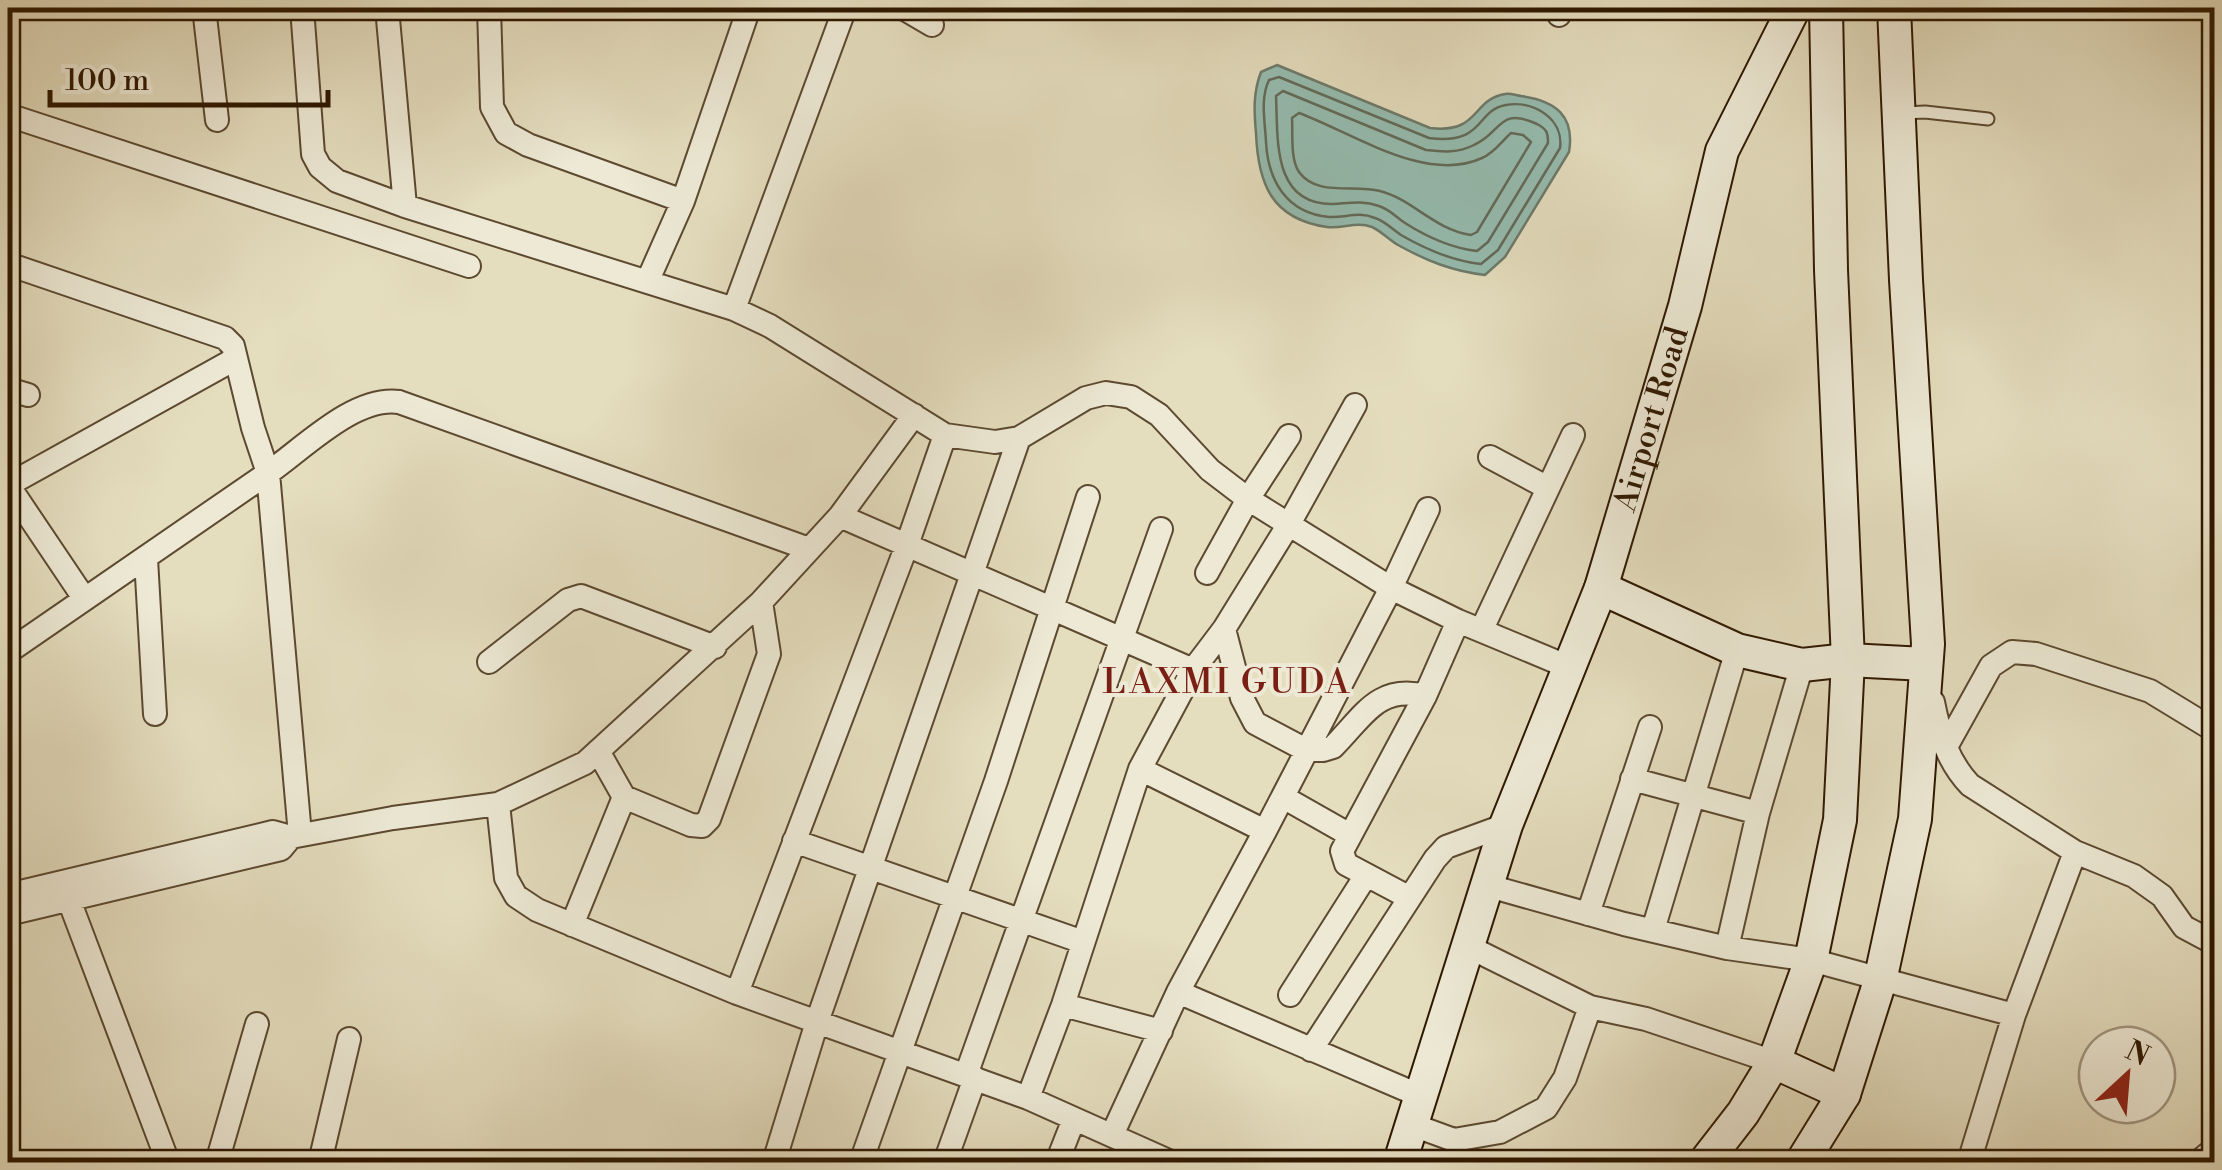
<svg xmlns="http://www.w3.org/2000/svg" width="2222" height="1170" viewBox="0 0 2222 1170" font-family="'Libre Bodoni',serif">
  <rect width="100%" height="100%" fill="#e4ddbe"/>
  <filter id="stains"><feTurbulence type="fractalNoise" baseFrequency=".002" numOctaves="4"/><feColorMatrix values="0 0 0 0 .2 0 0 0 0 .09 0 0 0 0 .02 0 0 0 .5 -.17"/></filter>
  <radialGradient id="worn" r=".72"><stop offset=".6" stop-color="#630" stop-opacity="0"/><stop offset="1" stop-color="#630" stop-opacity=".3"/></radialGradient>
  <path fill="#95bcb0" stroke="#6c7a6a" stroke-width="2.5" d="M1277 65 1430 128C1480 134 1471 100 1505 94 1510 93 1515 95 1521 96 1556 101 1575 116 1569 152L1505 257 1485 275C1452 271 1427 261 1398 245 1389 240 1381 231 1372 227 1356 221 1343 229 1327 227 1271 219 1258 183 1256 133 1254 111 1253 93 1261 72Z"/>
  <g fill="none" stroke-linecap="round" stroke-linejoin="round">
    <path stroke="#626a58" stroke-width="2.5" d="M1279 77 1429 138C1486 145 1475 110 1506 105 1535 100 1564 120 1560 148L1498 250 1481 264C1452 261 1427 250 1401 235 1393 230 1385 221 1375 218 1358 211 1346 218 1329 217 1286 213 1268 180 1266 142 1265 121 1260 99 1269 80Z
      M1283 91 1426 150C1444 152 1458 153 1474 145 1502 133 1498 106 1537 124 1547 129 1548 133 1548 143L1488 242 1477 251C1451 248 1427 237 1405 223 1396 217 1389 209 1379 206 1362 200 1350 203 1333 204 1272 205 1278 139 1276 96Z
      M1299 113C1353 133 1426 184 1482 158 1494 153 1501 142 1511 133L1523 135 1531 142 1477 232 1471 235C1435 230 1412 199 1380 191 1354 184 1317 197 1299 172 1290 159 1293 133 1292 118Z"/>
    <defs>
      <path id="lane" d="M1903 113 1925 112 1988 119"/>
      <path id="street" d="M204 8 217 120
        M302 8 313 154 320 167 337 181 405 206 734 309 770 326 945 435 995 442 1019 438 1086 398 1106 393 1131 397 1159 415 1210 470 1248 499 1391 588 1458 621 1571 668
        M387 8 405 206
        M489 8 492 107 506 133 528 145 683 201
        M903 8 932 25
        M1559 15 1562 8
        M8 115 469 266
        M8 264 225 338 233 346 253 428 268 473 8 652
        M648 280 683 201 749 8
        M734 309 845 8
        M8 389 28 395
        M1490 457 1548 488
        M8 485 235 359
        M8 485 84 598
        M840 516 1193 670
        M146 559 155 714
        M1207 573 1248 499 1289 436
        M1224 629 1242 698 1255 723 1306 750H1323L1333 747C1363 717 1378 684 1425 696
        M1482 629 1573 435
        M489 662 568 600 581 596 715 647
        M1933 702C1939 733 1948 762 1970 785L2075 852 2134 876 2162 896 2184 927 2214 943
        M1946 747 1991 666 2012 652 2036 654 2150 691 2214 730
        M598 751 624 797 691 825 702 826 709 819 769 654 761 602
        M1140 769 1265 831
        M1632 779 1758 813
        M1283 797 1350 835
        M498 804 506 878 516 896 537 910 737 993 1028 1098 1171 1162
        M300 835 268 473C304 448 354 396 399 402L809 549
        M794 841 1083 942
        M1489 886 1624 924 1727 948 1811 960 2014 1015
        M8 895 273 832 291 837 393 818 498 804 585 763 761 602 840 516 914 415
        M1408 897 1346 864 1342 851 1425 696 1458 621
        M69 900 168 1162
        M8 914 281 849 291 837
        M1588 914 1650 727
        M572 925 624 797
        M1653 930 1737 650
        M1469 947 1590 1007 1646 1019 1774 1062
        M1727 948 1758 813 1802 665
        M1178 992 1423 1097
        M737 993 907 545 945 435
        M1290 995 1365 877
        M1063 1005 1161 1031
        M1311 1050 1435 859 1446 847 1506 825
        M966 1075 1161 529
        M1028 1098 1063 1005 1140 769 1193 670 1224 629 1289 524 1355 405
        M1413 1125 1454 1140 1500 1132 1546 1108 1565 1078 1590 1007
        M1112 1135 1178 992 1265 831 1391 588 1428 509
        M217 1162 257 1024
        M320 1162 349 1039
        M774 1162 817 1022 1019 438
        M861 1162 996 781 1088 497
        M945 1162 975 1078
        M1057 1162 1074 1119
        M1969 1162 2014 1015 2075 852
        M2198 1162 2214 1149"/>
      <g id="secondary">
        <path d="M1601 588 1737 650 1802 665 1848 660 1925 664"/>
        <path d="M1774 1062 1844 1094"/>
        <path id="s1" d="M1400 1162 1506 825 1601 588 1685 306 1722 151 1794 8"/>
        <path d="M1705 1162 1743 1113 1774 1062 1811 960 1840 820 1848 660 1831 270 1826 8"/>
        <path d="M1802 1162 1844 1094 1880 981 1915 819 1928 644 1906 280 1894 8"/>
      </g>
    </defs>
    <use href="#lane" stroke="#5c4930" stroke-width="15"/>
    <use href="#street" stroke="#5c4930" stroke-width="26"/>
    <use href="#secondary" stroke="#2f1800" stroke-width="36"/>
    <use href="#lane" stroke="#ede9d5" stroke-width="11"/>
    <use href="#street" stroke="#ede9d5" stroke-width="22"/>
    <use href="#secondary" stroke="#ede9d5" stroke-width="32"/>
  </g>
  <g text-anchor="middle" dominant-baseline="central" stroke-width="8" stroke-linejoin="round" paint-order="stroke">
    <g font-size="32" fill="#2f1800" stroke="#ede9d5">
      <text stroke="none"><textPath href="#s1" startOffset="785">Airport Road</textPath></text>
    </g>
    <g font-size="35" letter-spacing="2.5" fill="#7a1f14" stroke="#ede9d5">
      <text x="1227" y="682">LAXMI GUDA</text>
    </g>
  </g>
  <rect width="2222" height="1170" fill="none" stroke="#e4ddbe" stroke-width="40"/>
  <rect x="10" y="10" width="2202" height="1150" fill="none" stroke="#2f1800" stroke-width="5"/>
  <rect x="20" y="20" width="2182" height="1130" fill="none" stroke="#2f1800" stroke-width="2.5"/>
  <g transform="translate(2127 1075) rotate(26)"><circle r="48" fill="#ede9d5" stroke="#a19580" stroke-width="2.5"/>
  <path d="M0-8L18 38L0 25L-18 38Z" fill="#8f2418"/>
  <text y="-15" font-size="28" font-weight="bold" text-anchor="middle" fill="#2f1800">N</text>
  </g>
  <path d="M50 90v15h278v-15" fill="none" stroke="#2f1800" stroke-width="5"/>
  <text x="65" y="90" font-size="30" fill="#2f1800" stroke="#ede9d5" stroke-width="8" paint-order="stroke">100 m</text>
  <rect width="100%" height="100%" filter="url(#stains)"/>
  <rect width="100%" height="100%" fill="url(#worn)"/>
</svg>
